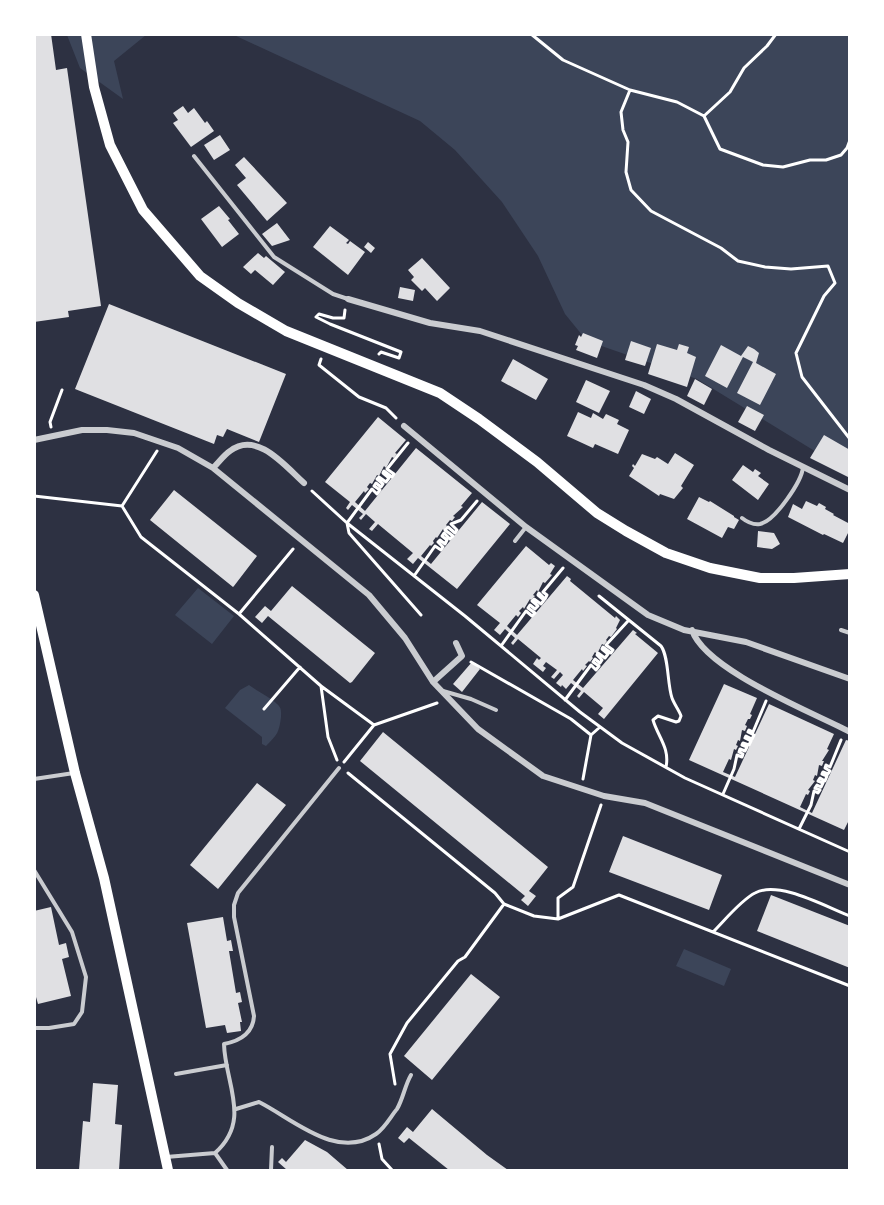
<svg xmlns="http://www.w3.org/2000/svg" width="884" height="1205" viewBox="0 0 884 1205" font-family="Bitter,serif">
  <rect width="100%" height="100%" fill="#2d3142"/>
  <path fill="#3c4559" d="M67 35H146L114 61 123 99 80 68Z
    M234 35H849V472L697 379 587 341 565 314 538 256 502 202 455 150 420 121Z
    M198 588 234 616 212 644 175 615Z
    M249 685C257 691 272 698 277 704 282 708 281 712 281 717 279 733 277 735 266 746L262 744V737L225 708 240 690Z
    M684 949 731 969 724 986 676 966Z"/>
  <path fill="#e0e0e3" d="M34 34H51L56 70 67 68 101 306 68 311 69 317 34 322Z
    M183 106 188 113 194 108 205 123 207 121 214 131 191 147 173 123 178 120 173 113Z
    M220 135 230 150 214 160 204 145Z
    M244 157 287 203 267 221 237 185 246 178 235 165Z
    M219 206 230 219 228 220 239 234 222 247 201 219Z
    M277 223 290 240 272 246 262 234Z
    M330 226 349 240 346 243 348 244 350 241 365 252 348 275 313 247Z
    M368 242 375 248 371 253 364 247Z
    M258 253 264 258 266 256 285 272 273 285 255 270 251 274 243 267Z
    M422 258 450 288 437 301 425 288 422 291 411 280 414 277 408 270Z
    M400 287 415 290 413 301 398 298Z
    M109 304 286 374 259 442 227 429 223 437 217 435 214 444 75 389Z
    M583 333 603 341 597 358 576 350 578 346 575 345 579 335 581 337Z
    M631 341 651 348 645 366 625 360Z
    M657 344 677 350 679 344 689 347 687 353 696 357 687 387 648 374Z
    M721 345 741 356 748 346 754 349 759 353 756 363 776 374 760 405 737 393 753 362 743 357 727 388 705 376Z
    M513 359 548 379 536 400 501 381Z
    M695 379 712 389 704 405 687 396Z
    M586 380 610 391 599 413 576 402Z
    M636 391 651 399 644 414 629 407Z
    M747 406 764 415 755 431 738 422Z
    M578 412 591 418 593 413 603 419 606 414 619 420 617 424 629 430 618 454 595 444 593 448 567 436Z
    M378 417 406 440 395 453 397 454 394 458 392 457 386 468 384 466 379 476 377 475 372 484 370 483 367 487 369 489 365 493 364 491 355 502 365 511 416 448 472 493 461 506 463 507 453 516 455 517 452 521 450 520 446 525 447 526 444 530 443 529 437 538 436 537 433 541 434 543 431 546 430 545 421 556 431 564 482 502 510 524 457 589 418 558 413 564 407 559 413 553 378 524 372 531 369 529 375 522 366 514 361 520 359 518 363 514 352 505 348 510 346 508 350 502 325 482Z
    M824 435 850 450V478L810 458Z
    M675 453 694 465 681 486 683 488 674 499 660 494 659 496 629 476 634 468 632 466 633 464 635 466 642 454 655 459 657 457 668 464Z
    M743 465 753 472 755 469 761 473 758 476 769 484 758 500 732 480Z
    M174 490 257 556 234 586 233 587 150 520Z
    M699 497 709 502 710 501 734 516V517L739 520 734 529 728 527 722 538 687 519Z
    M806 501 817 506 819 503 826 507 825 509 834 514 833 515 850 524V529L843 543 824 534 823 535 788 517 793 504 802 509Z
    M758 531 774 533 780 544 772 549 757 547Z
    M526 546 549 565 551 563 555 566 550 574 552 575 545 583 543 582 538 592 537 590 533 595 535 596 531 600 530 599 524 609 523 607 519 611 521 613 518 617 516 615 507 626 517 635 567 576 571 579 570 581 615 618 616 616 620 620 616 628 617 629 611 637 609 636 606 640 607 641 604 645 602 644 597 654 595 652 592 657 593 658 590 662 589 661 585 665 587 666 583 671 582 669 573 680 583 688 633 630 637 633 635 634 658 653 604 719 598 714 603 708 584 692 579 698 577 696 581 691 571 683 566 689 562 685 561 687 556 683 563 675 560 672 554 679 551 677 557 670 546 662 543 666 546 668 543 672 533 664 537 658 539 660 541 658 518 639 513 645 511 643 515 638 505 629 500 635 494 630 500 623 477 605Z
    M292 586 375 653 352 682 350 683 268 616 262 623 255 617 265 606 271 611Z
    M472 662 480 669 462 692 453 684Z
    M724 684 757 698 750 714 752 715 750 719H748L745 725 747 726 745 731 742 730 740 741 738 740 736 745 738 746 736 750 734 749 731 760 729 759 723 772 735 777 769 704 834 734 827 749 829 750 822 761H824L822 766 819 765 817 776 815 775 813 780 815 781 808 790 810 791 808 795 806 794 800 807 812 813 846 740 850 741V818L844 830 689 760Z
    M383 732 548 867 529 891 536 896 528 906 521 900 525 896 360 761Z
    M257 783 286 805 218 889 190 865Z
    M623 836 722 875 709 910 609 872Z
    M771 895 850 926V968L757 931Z
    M51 907 59 945 66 943 69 957 62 959 71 996 38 1004 34 990V911Z
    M223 917 227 941 231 940 233 951H229L236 993 240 992 242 1002 238 1003 242 1022H240L241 1031 227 1033 225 1025 206 1028 187 923Z
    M471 974 500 997 432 1080 404 1056Z
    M93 1083 118 1085 115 1124 122 1125 119 1170H79L83 1121 90 1122Z
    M432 1109 487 1155 508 1170H449L409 1138 404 1143 398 1138 407 1127 413 1132Z
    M305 1140 327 1152 348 1170H287L278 1162 282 1158 286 1162Z"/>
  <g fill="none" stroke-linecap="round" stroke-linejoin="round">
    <path stroke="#fff" stroke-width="3" d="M531 34 563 60 630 90
      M704 116 730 92 744 68 767 46 776 34
      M850 140 847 148 841 155 826 160H810L783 167 763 165 720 149 704 116 677 102 630 90 621 112 623 130 628 142 626 172 631 190 651 211 721 248 738 261 765 267 791 269 828 266 835 283 824 296 796 353 802 377 850 439
      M345 310 344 318H333L319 314 316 317 330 324 401 352 399 358 381 352 379 354
      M321 359 319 365 359 397 386 408 396 418
      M51 427 50 422 62 390
      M408 443 387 469 394 474 392 477 384 471 383 473 389 478 386 482 379 477 377 479 383 484 381 487 376 483 374 486 380 490 377 494 372 489 347 523 349 533 421 615
      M157 451 122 506 141 537 239 614 321 686 374 725 437 703
      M312 491 347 523 465 616 580 712 622 743 685 778 850 852
      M34 496 122 506
      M414 576 435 546 441 550 443 547 438 542 440 540 445 544 447 540 442 536 444 533 450 539 453 536 445 530 448 527 455 533 457 530 451 524 461 520 477 501
      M599 596 661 646C669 657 667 683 672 698 674 704 679 710 681 716L679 721 676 722 658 716 653 720C658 737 670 748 666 767
      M239 614 293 549
      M501 646 526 611 532 616 535 613 528 608 530 605 535 609 538 606 532 601 534 599 541 604 544 600 538 595 539 593 545 599 547 595 543 592 563 568
      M471 662 571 719 591 735 583 779
      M321 686 328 737 337 760
      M565 700 591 665 596 670 599 666 593 662 595 659 600 663 602 660 597 655 598 653 605 658 608 654 602 649 603 647 611 653 613 650 606 645 628 621
      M264 709 300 667
      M591 735 600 727
      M344 762 374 725
      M348 773 495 893 504 904 534 916 558 919 619 895 850 986
      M723 794 734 769 737 755 742 757 743 754 739 752 740 749 745 751 747 747 742 745 743 743 749 745 751 741 745 738 746 736 752 739 754 735 748 732 749 730 753 732 766 701
      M799 829 811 805 814 791 818 793 820 790 815 788 817 785 821 787 823 783 818 781 820 778 825 781 827 776 822 774 823 772 828 774 830 771 825 768 826 765 830 767 841 740
      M558 919V898L573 887 601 805
      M713 932C725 920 741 900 755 893 779 880 826 907 850 916
      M395 1084 390 1054 407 1023 458 961 465 957 504 904
      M379 1144 382 1159 392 1170"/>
    <path stroke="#caccd0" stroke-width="4" d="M194 156 274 257 333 294 348 299
      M742 518C747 522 753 525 760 524 775 521 802 481 803 467
      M515 541 526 527
      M841 630 850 633
      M443 691 471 699 496 710
      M34 779 74 773
      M34 870 72 932 86 977 82 1012 74 1024 49 1028H34
      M176 1074 227 1065
      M236 1109 259 1102C293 1119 337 1161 376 1134 385 1128 391 1116 397 1109 403 1099 405 1085 411 1075
      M215 1153C252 1120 225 1084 224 1044 240 1041 253 1033 254 1016L234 917V905L238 893 339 768
      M166 1157 215 1153 227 1170
      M271 1170 272 1147"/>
    <path stroke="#caccd0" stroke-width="6" d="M348 299 430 323 480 331 644 385 676 399 769 450 850 490
      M404 426 526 527 648 615 684 630 746 642 850 679
      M34 440 82 430H107L134 433 178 448 213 468 369 595 405 638 433 682 478 729 543 776 604 796 645 803 850 885
      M213 468C219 462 224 455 230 451 257 430 286 467 304 483
      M692 630C705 670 812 712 850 732
      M433 682 462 656 456 643"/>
    <path stroke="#fff" stroke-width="10" d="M86 34 94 87 110 145 143 210 200 276 238 303 286 331 440 393 479 419 537 462 597 513 626 531 666 553 710 568 760 578H794L850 574
      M34 595 75 773 104 878 168 1170"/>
  </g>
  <rect width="884" height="1205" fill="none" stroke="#ffffff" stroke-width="72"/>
</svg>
